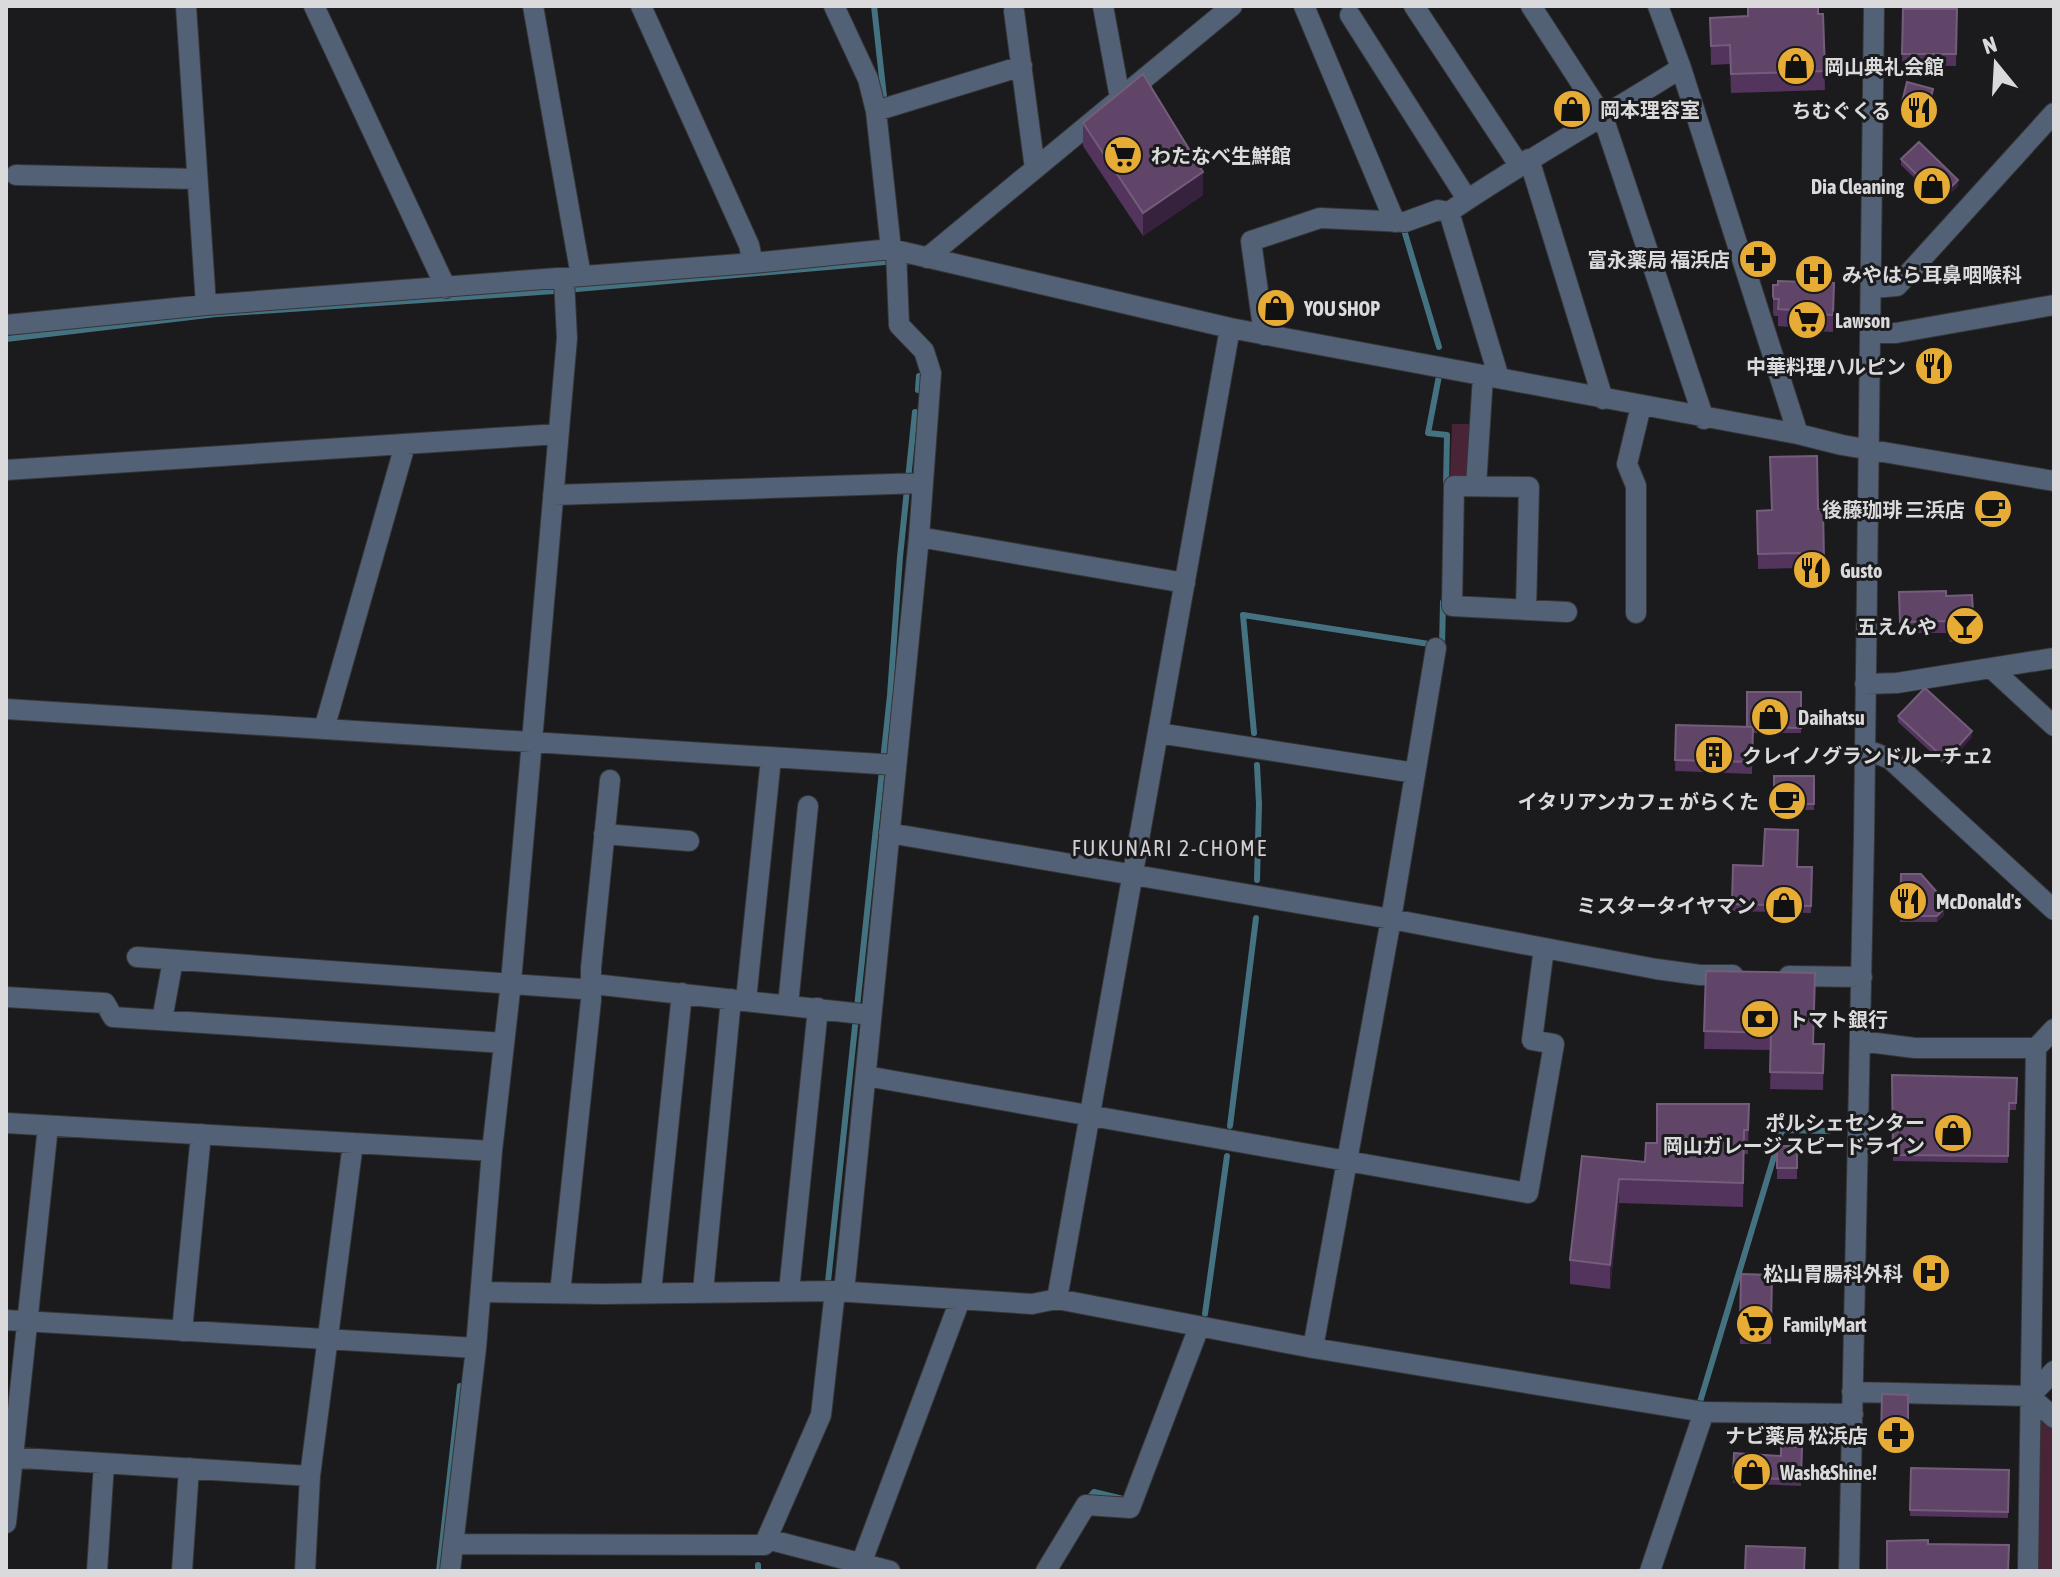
<svg xmlns="http://www.w3.org/2000/svg" width="2060" height="1577" viewBox="0 0 2060 1577" font-family="'Asap Condensed','Noto Sans JP',sans-serif">
  <rect width="100%" height="100%" fill="#1b1b1d"/>
  <path fill="#492437" d="M1452 424H1474L1472 479 1450 478Z
    M2043 1417 2054 1427V1571H2038L2039 1419Z"/>
  <g fill="none" stroke-linecap="round" stroke-linejoin="round">
    <path stroke="#457280" stroke-width="6" d="M874 6 885 106
      M1404 230 1439 347
      M6 339 216 314 554 291 885 262
      M1439 376 1428 433 1447 435 1446 487
      M918 390 919 376
      M1254 733 1243 615 1442 646 1443 602
      M1257 765 1259 804 1257 880
      M1230 1126 1256 918
      M828 1282 890 695 900 557 915 412
      M1205 1314 1227 1156
      M1700 1402 1782 1130 1828 1131
      M1087 1500 1094 1492 1123 1499
      M758 1565V1571
      M439 1571 460 1386"/>
    <defs>
      <path id="minor" d="M186 6 206 305
        M314 6 446 288
        M533 6 581 276
        M641 6 749 245 753 263
        M834 6 868 79 876 111 891 249
        M1103 6 1120 98
        M1304 6 1395 222
        M1414 6 1519 165
        M1531 6 1603 117 1704 419
        M1658 6 1681 68 1798 434
        M1014 11 1035 169
        M1350 15 1467 199
        M876 111 1022 66
        M1529 159 1603 399
        M16 175 197 179
        M927 258 1232 6
        M1872 288 1897 286 2054 113
        M6 325 206 305 753 263 891 249 1230 328 1798 434 1842 445 2054 481
        M1872 333H1896L2054 305
        M1264 335 1251 241 1320 218 1405 222 1438 210 1449 212
        M1499 378 1449 212C1525 160 1604 117 1681 68
        M6 470 558 434
        M1476 486 1483 376
        M553 495 922 483
        M919 537 1185 583
        M1526 610 1529 487 1454 486 1452 606 1567 612
        M1636 613V486L1627 464 1641 406
        M1991 668 2054 726
        M1865 684 1897 683 2054 658
        M6 709 896 765
        M324 729 405 445
        M1158 733 1415 773
        M1865 749 1890 759 2054 910
        M889 833 1391 919 1656 969 1700 975H1733
        M604 834 689 841
        M137 957 582 989 602 985 871 1015
        M1789 976 1862 977
        M6 997 105 1003 113 1017 504 1043
        M746 1000 771 758
        M788 1005 808 806
        M162 1020 173 960
        M1860 1041 1915 1048H2036
        M866 1076 1528 1193 1554 1044 1532 1040 1544 948
        M6 1123 492 1151
        M703 1291 731 999
        M789 1291 818 1008
        M481 1292 603 1294 835 1291 1032 1304 1057 1299 1313 1348 1704 1412 1853 1414
        M651 1292 682 993
        M844 1292 919 537 931 373 924 351 899 325 896 250
        M560 1293 591 1000V968L610 780
        M1057 1299 1230 328
        M6 1320 476 1348
        M182 1331 201 1134
        M1313 1348 1391 919 1436 648
        M1852 1392 2030 1396 2054 1418
        M2030 1396 2054 1371
        M6 1457 310 1476
        M6 1523 48 1126
        M767 1539 890 1571
        M454 1544 764 1545 821 1415 835 1291
        M861 1564 960 1300
        M97 1571 104 1463
        M182 1571 189 1468
        M305 1571 310 1476 353 1143
        M450 1571 476 1348 492 1151 511 982 567 338 564 279
        M1046 1571 1086 1505 1130 1508 1199 1327
        M1650 1571 1704 1412
        M1849 1571 1864 837 1874 6
        M2028 1571 2036 1048 2054 1029"/>
    </defs>
    <use href="#minor" stroke="#363638" stroke-width="22"/>
    <use href="#minor" stroke="#526175" stroke-width="20"/>
  </g>
  <path fill="#52345c" d="M1903 9H1957L1956 66 1902 65Z
    M1823 14 1825 90 1731 93 1730 64 1711 65 1710 18Z
    M1933 94 1926 123 1900 116V110Z
    M1083 123 1203 195 1143 236 1083 146Z
    M1901 159 1958 186 1940 203 1901 165Z
    M1773 285 1834 300 1833 332 1791 330V327L1778 326V316H1774L1773 313Z
    M1823 509 1824 575H1800V568L1758 569 1757 511Z
    M1899 592 1946 596 1972 595 1974 641 1950 642V633H1900Z
    M1801 692V733H1753L1752 774 1675 771 1676 725 1747 727Z
    M1898 716 1972 737 1946 766 1898 722Z
    M1774 776H1814V810H1774Z
    M1733 865 1812 867 1811 913 1732 911Z
    M1901 874 1944 915 1937 922H1900Z
    M1706 971 1814 1044H1824L1823 1090 1770 1089 1771 1050 1704 1049Z
    M1892 1075 2017 1078 2016 1110H2009L2008 1163 1893 1161Z
    M1749 1104 1748 1154H1744L1743 1207 1619 1203 1610 1289 1570 1284V1260L1582 1156 1645 1162 1657 1143Z
    M1777 1146H1797V1179H1777Z
    M1741 1274 1772 1275 1771 1344H1740Z
    M1882 1394 1908 1395V1450H1881Z
    M1802 1447 1801 1486 1733 1483 1734 1453 1781 1456Z
    M1911 1468 2009 1470 2008 1518 1910 1516Z"/>
  <path fill="#36223d" d="M1933 89V94L1926 123V117Z
    M1203 172V195L1143 236V213Z
    M1958 180V186L1940 203V198Z
    M1972 731V737L1946 766V760Z
    M1944 909V915L1937 922V916Z
    M1619 1179V1203L1610 1289V1265Z"/>
  <path fill="#614569" stroke="#745d7b" stroke-width="2" d="M1748 6H1818V14H1823L1825 71 1731 74 1730 45 1711 46 1710 18 1748 16Z
    M1903 9H1957L1956 54H1902Z
    M1143 74 1203 172 1143 213 1083 123Z
    M1907 82 1933 89 1926 117 1900 110Z
    M1919 142 1958 180 1940 198 1901 159Z
    M1778 281 1834 283 1833 315 1791 313V310L1778 309 1779 299H1774L1773 296V285H1778Z
    M1817 456 1818 509H1823L1824 560 1800 561V553L1758 554 1757 511 1772 510 1770 457Z
    M1946 591V596L1972 595 1974 630 1950 631V621L1900 622 1899 592Z
    M1925 688 1972 731 1946 760 1898 716Z
    M1747 692H1801V728L1747 727Z
    M1676 725 1753 727 1752 762 1675 760Z
    M1774 776H1814V804H1774Z
    M1765 829 1798 830 1797 867H1812L1811 906 1732 904 1733 865 1763 866Z
    M1901 874H1921L1943 899 1944 909 1937 916H1900Z
    M1706 971 1815 973 1813 1044H1824L1823 1073 1770 1072 1771 1033 1704 1031Z
    M1892 1075 2017 1078 2016 1103H2009L2008 1156 1893 1155Z
    M1657 1104H1749L1748 1130H1744L1743 1183 1619 1179 1610 1265 1570 1260 1582 1156 1645 1162 1646 1143H1657Z
    M1777 1146H1797V1168H1777Z
    M1741 1274 1772 1275 1771 1327H1740Z
    M1882 1394 1908 1395V1439H1881Z
    M1781 1446 1802 1447 1801 1480 1733 1477 1734 1453 1781 1456Z
    M1911 1468 2009 1470 2008 1512 1910 1510Z
    M1928 1540V1544L2009 1545 2008 1571H1887V1541Z
    M1746 1546 1805 1548 1804 1571H1745Z"/>
  <defs>
    <symbol id="shop-disc" viewBox="-11 -11 22 22"><circle r="9.5" fill="#e6ac36" stroke="#1b1b1d"/><path d="M-5-2.5h2.3a2.7 3.5 0 0 1 5.4 0H5L5.5 6h-11ZM-1.5-2.5h3a1.5 2.3 0 0 0-3 0Z" fill="#111"/></symbol>
    <symbol id="restaurant-disc" viewBox="-11 -11 22 22"><circle r="9.5" fill="#e6ac36" stroke="#1b1b1d"/><path d="M-5-6h1v4h1v-4h1v4h1v-4h1v5L-1.5 .5V6h-2V.5L-5-1ZM5-6V6H3V1.5H1.5Q1.5-4 5-6Z" fill="#111"/></symbol>
    <symbol id="supermarket-disc" viewBox="-11 -11 22 22"><circle r="9.5" fill="#e6ac36" stroke="#1b1b1d"/><path d="M-6-5.5h2.5l.6 2H6L4.5 2H-2.5L-4.4-4H-6ZM-1.5 3.2a1.3 1.3 0 1 0 .1 0ZM3 3.2a1.3 1.3 0 1 0 .1 0Z" fill="#111"/></symbol>
    <symbol id="pharmacy-disc" viewBox="-11 -11 22 22"><circle r="9.5" fill="#e6ac36" stroke="#1b1b1d"/><path d="M-2-6h4v4h4v4h-4v4h-4v-4h-4v-4h4Z" fill="#111"/></symbol>
    <symbol id="hospital-disc" viewBox="-11 -11 22 22"><circle r="9.5" fill="#e6ac36" stroke="#1b1b1d"/><path d="M-5-5h3v3.5h4V-5h3V5h-3V1.5h-4V5h-3Z" fill="#111"/></symbol>
    <symbol id="cafe-disc" viewBox="-11 -11 22 22"><circle r="9.5" fill="#e6ac36" stroke="#1b1b1d"/><path d="M-5.5-4.5H6V0H3Q3 3.5 0 3.5H-2.5Q-5.5 3.5-5.5 0ZM3-3.2v2h1.7v-2ZM-6 4.5H4V6H-6Z" fill="#111"/></symbol>
    <symbol id="bar-disc" viewBox="-11 -11 22 22"><circle r="9.5" fill="#e6ac36" stroke="#1b1b1d"/><path d="M-6-5H6L.8 .8V4.5H3.5V6h-7V4.5H-.8V.8Z" fill="#111"/></symbol>
    <symbol id="building-disc" viewBox="-11 -11 22 22"><circle r="9.5" fill="#e6ac36" stroke="#1b1b1d"/><path d="M-4-6H4V6H1V3H-1V6H-4ZM-2.5-4.3h1.7v1.8h-1.7ZM.8-4.3h1.7v1.8H.8ZM-2.5-1h1.7V.8h-1.7ZM.8-1h1.7V.8H.8Z" fill="#111"/></symbol>
    <symbol id="bank-disc" viewBox="-11 -11 22 22"><circle r="9.5" fill="#e6ac36" stroke="#1b1b1d"/><path d="M-6-4H6V4H-6ZM0-2.3a2.3 2.3 0 1 0 0 4.6a2.3 2.3 0 1 0 0-4.6Z" fill="#111"/></symbol>
  </defs>
  <g fill-rule="evenodd">
    <use href="#shop-disc" x="1774" y="44" width="44" height="44"/>
    <use href="#shop-disc" x="1550" y="87" width="44" height="44"/>
    <use href="#restaurant-disc" x="1897" y="88" width="44" height="44"/>
    <use href="#supermarket-disc" x="1101" y="133" width="44" height="44"/>
    <use href="#shop-disc" x="1910" y="164" width="44" height="44"/>
    <use href="#pharmacy-disc" x="1736" y="237" width="44" height="44"/>
    <use href="#hospital-disc" x="1792" y="252" width="44" height="44"/>
    <use href="#shop-disc" x="1254" y="286" width="44" height="44"/>
    <use href="#supermarket-disc" x="1785" y="298" width="44" height="44"/>
    <use href="#restaurant-disc" x="1912" y="344" width="44" height="44"/>
    <use href="#cafe-disc" x="1971" y="487" width="44" height="44"/>
    <use href="#restaurant-disc" x="1790" y="548" width="44" height="44"/>
    <use href="#bar-disc" x="1943" y="604" width="44" height="44"/>
    <use href="#shop-disc" x="1748" y="695" width="44" height="44"/>
    <use href="#building-disc" x="1692" y="733" width="44" height="44"/>
    <use href="#cafe-disc" x="1765" y="779" width="44" height="44"/>
    <use href="#restaurant-disc" x="1886" y="879" width="44" height="44"/>
    <use href="#shop-disc" x="1762" y="883" width="44" height="44"/>
    <use href="#bank-disc" x="1738" y="997" width="44" height="44"/>
    <use href="#shop-disc" x="1931" y="1111" width="44" height="44"/>
    <use href="#hospital-disc" x="1909" y="1251" width="44" height="44"/>
    <use href="#supermarket-disc" x="1733" y="1302" width="44" height="44"/>
    <use href="#pharmacy-disc" x="1874" y="1413" width="44" height="44"/>
    <use href="#shop-disc" x="1730" y="1450" width="44" height="44"/>
  </g>
  <g text-anchor="middle" dominant-baseline="central" stroke-width="6" stroke-linejoin="round" paint-order="stroke">
    <g font-size="20" font-weight="bold" fill="#dadadc" stroke="#1b1b1d" text-anchor="start">
      <text x="1824" y="66">岡山典礼会館</text>
      <text x="1600" y="109">岡本理容室</text>
      <text x="1891" y="110" text-anchor="end">ちむぐくる</text>
      <text x="1151" y="155">わたなべ生鮮館</text>
      <text x="1904" y="186" text-anchor="end">Dia Cleaning</text>
      <text x="1730" y="259" text-anchor="end">富永薬局 福浜店</text>
      <text x="1842" y="274">みやはら耳鼻咽喉科</text>
      <text x="1304" y="308">YOU SHOP</text>
      <text x="1835" y="320">Lawson</text>
      <text x="1906" y="366" text-anchor="end">中華料理ハルピン</text>
      <text x="1965" y="509" text-anchor="end">後藤珈琲 三浜店</text>
      <text x="1840" y="570">Gusto</text>
      <text x="1937" y="626" text-anchor="end">五えんや</text>
      <text x="1798" y="717">Daihatsu</text>
      <text x="1742" y="755">クレイノグランドルーチェ2</text>
      <text x="1759" y="801" text-anchor="end">イタリアンカフェ がらくた</text>
      <text x="1936" y="901">McDonald's</text>
      <text x="1756" y="905" text-anchor="end">ミスタータイヤマン</text>
      <text x="1788" y="1019">トマト銀行</text>
      <text x="1925" y="1122" text-anchor="end">ポルシェセンター<tspan x="1925" dy="23">岡山ガレージ スピードライン</tspan></text>
      <text x="1903" y="1273" text-anchor="end">松山胃腸科外科</text>
      <text x="1783" y="1324">FamilyMart</text>
      <text x="1868" y="1435" text-anchor="end">ナビ薬局 松浜店</text>
      <text x="1780" y="1472">Wash&amp;Shine!</text>
    </g>
    <g font-size="22" letter-spacing="2" fill="#cfcfd3" stroke="#1b1b1d">
      <text x="1170" y="848">FUKUNARI 2-CHOME</text>
    </g>
  </g>
  <rect width="2060" height="1577" fill="none" stroke="#dadadc" stroke-width="16"/>
  <g transform="translate(1996 64) rotate(342)" stroke="#1b1b1d" stroke-width="6" paint-order="stroke">
  <path d="M0-6L14 30L0 20L-14 30Z" fill="#dadadc"/>
  <text y="-12" font-size="22" font-weight="bold" text-anchor="middle" fill="#dadadc">N</text>
  </g>
</svg>
